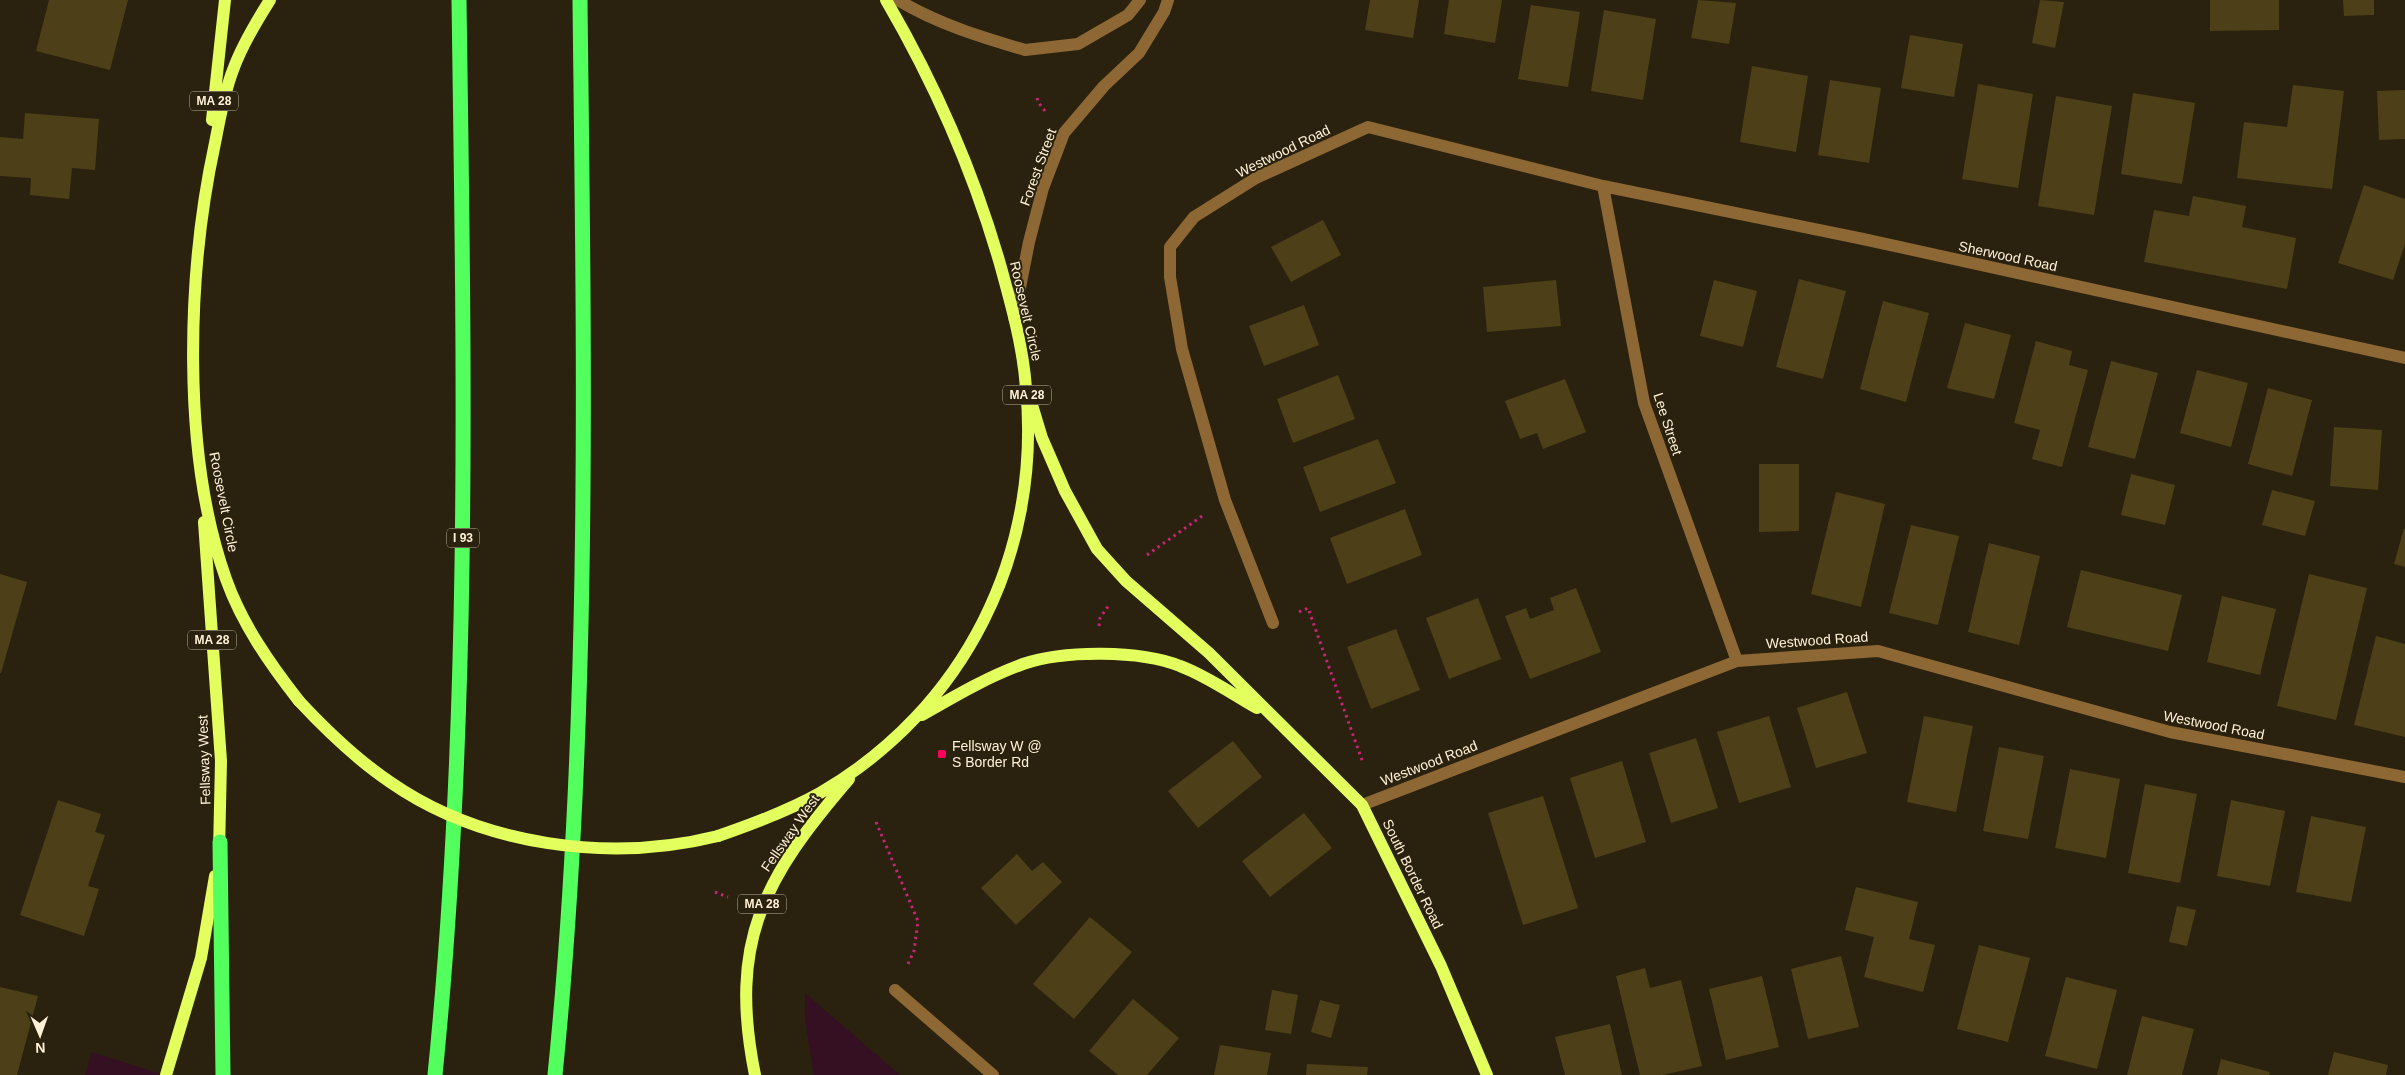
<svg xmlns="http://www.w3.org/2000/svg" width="2405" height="1075" viewBox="0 0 2405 1075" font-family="Arial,sans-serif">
  <rect width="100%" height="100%" fill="#2a220e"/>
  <path fill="#341022" d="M805 993 900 1075H814L805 1021Z
    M92 1052 164 1075H85Z"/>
  <path fill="#4d3f18" d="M49 0H128L110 70 36 51Z
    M1370 0H1419L1413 38 1365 30Z
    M1449 0H1502L1495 43 1444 34Z
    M1698 0 1736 3 1729 44 1691 38Z
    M2040 0 2064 2 2055 48 2032 43Z
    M2210 0H2279V30L2210 31Z
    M2343 0H2374V15L2344 16Z
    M1531 5 1580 12 1568 87 1518 79Z
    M1604 10 1656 19 1643 100 1591 91Z
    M1910 35 1963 44 1954 97 1901 88Z
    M1752 66 1808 76 1796 152 1740 142Z
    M1830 80 1881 88 1869 163 1818 155Z
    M1978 84 2033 94 2018 188 1962 179Z
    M2293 85 2344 91 2332 189 2237 178 2244 122 2287 127Z
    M2405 90V139L2379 140 2377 91Z
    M2133 93 2195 103 2182 184 2121 174Z
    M2056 96 2112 106 2094 215 2038 206Z
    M25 113 99 119 95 170 72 168 69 199 30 195 31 178 0 176V137L23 139Z
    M2364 185 2405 199V244L2393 280 2338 263Z
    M2193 196 2246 206 2242 227 2296 238 2287 289 2144 262 2154 210 2189 216Z
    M1323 220 1341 255 1291 282 1271 247Z
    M1799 279 1846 291 1823 379 1776 367Z
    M1556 280 1561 326 1487 332 1483 287Z
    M1714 280 1757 291 1743 347 1700 336Z
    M1883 301 1929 313 1906 402 1860 389Z
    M1304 305 1319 345 1264 366 1249 326Z
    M1965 323 2011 335 1994 399 1947 388Z
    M2036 341 2072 351 2069 365 2088 370 2062 467 2032 459 2040 430 2014 423Z
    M2111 361 2158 373 2135 459 2088 447Z
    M2197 370 2248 383 2231 447 2180 433Z
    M1338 375 1355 419 1293 443 1277 399Z
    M1565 379 1586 432 1543 449 1537 433 1520 439 1505 401Z
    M2268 388 2312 400 2292 476 2248 464Z
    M2334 427 2382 430 2378 490 2330 486Z
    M1378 439 1396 483 1320 512 1303 467Z
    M1759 464H1799V531L1759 532Z
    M2131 474 2175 485 2165 525 2121 515Z
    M2272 490 2315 501 2305 536 2262 525Z
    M1836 492 1885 504 1861 607 1811 594Z
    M1405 509 1422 555 1347 584 1330 538Z
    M1911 525 1959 536 1938 625 1889 613Z
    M2404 528 2405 529V567L2394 564Z
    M1989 543 2040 556 2019 645 1968 632Z
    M2081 570 2182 595 2168 651 2067 627Z
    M0 574 27 582 1 673H0Z
    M2309 574 2367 588 2336 720 2277 706Z
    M1576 588 1601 652 1530 679 1505 616 1526 608 1530 619 1554 610 1550 598Z
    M2222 596 2276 609 2260 675 2207 662Z
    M1478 598 1501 659 1449 679 1426 618Z
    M1396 629 1420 690 1371 709 1347 647Z
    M2376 636 2405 644V737L2354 725Z
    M1847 692 1867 753 1816 768 1797 708Z
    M1769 716 1791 787 1739 803 1717 732Z
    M1924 716 1973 726 1956 812 1907 802Z
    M1696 738 1718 808 1671 823 1649 753Z
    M1233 741 1262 777 1198 828 1168 791Z
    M1999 747 2044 756 2028 839 1983 831Z
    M1622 761 1646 842 1595 858 1570 778Z
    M2070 769 2120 779 2106 858 2055 848Z
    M2145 784 2197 794 2180 883 2128 873Z
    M1543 796 1578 908 1523 925 1488 813Z
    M58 800 101 814 95 832 105 835 88 886 99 889 84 936 20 915Z
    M2231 800 2285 811 2270 886 2217 876Z
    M1304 813 1332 848 1270 897 1242 861Z
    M2311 816 2366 827 2351 902 2296 892Z
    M1017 854 1032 871 1043 862 1062 882 1016 925 981 888Z
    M1856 887 1918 902 1909 939 1935 945 1923 992 1864 977 1874 937 1845 930Z
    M2177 906 2196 910 2187 946 2169 942Z
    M1090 917 1132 952 1074 1019 1033 984Z
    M1979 945 2030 958 2008 1042 1957 1029Z
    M1841 956 1859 1027 1808 1039 1791 969Z
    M1645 968 1650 988 1681 980 1702 1066 1663 1075H1640L1616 976Z
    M1762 976 1779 1047 1726 1060 1709 989Z
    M2066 977 2117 990 2097 1069 2045 1056Z
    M0 987 38 996 17 1075H0Z
    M1272 990 1298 995 1291 1034 1265 1030Z
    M1133 999 1179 1038 1147 1075H1118L1089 1051Z
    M1320 1000 1340 1005 1331 1038 1311 1032Z
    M2142 1016 2194 1029 2182 1075H2127Z
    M1610 1024 1622 1075H1565L1555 1037Z
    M1220 1045 1271 1053 1267 1075H1214Z
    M2334 1052 2388 1065 2386 1075H2328Z
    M2221 1059 2270 1072 2269 1075H2217Z
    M1307 1064 1368 1067 1367 1075H1306Z"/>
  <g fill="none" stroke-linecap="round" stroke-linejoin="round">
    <path stroke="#c52477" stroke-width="3" stroke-dasharray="2.5 4" stroke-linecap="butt" d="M1037 98 1038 102 1045 111
      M1147 555 1202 516
      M1299 612 1308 608 1363 763
      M1099 626 1100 618 1109 605
      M876 822 918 921 914 951 908 964
      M715 892 728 897"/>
    <path stroke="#8d6835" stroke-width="12" d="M898 0C938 24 981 37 1025 50L1078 44 1128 15 1140 0
      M1603 186 1644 403 1737 661
      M1014 318 1029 242 1043 188 1064 133 1104 86 1139 53 1164 12 1168 0
      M1273 623 1225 500 1182 349 1170 277V247L1194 217 1256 178 1368 127 1603 186 1863 239 2405 358
      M1362 805 1737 661 1878 651 2170 732 2405 777
      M895 990 993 1075"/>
    <path stroke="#e3ff5e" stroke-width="12" d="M270 0C256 22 242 45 233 70 224 93 220 118 215 143 187 272 181 453 226 579 242 624 270 664 299 701
      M212 120 225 0
      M1032 405 1042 438 1065 491 1097 549 1126 581 1209 653 1362 805 1441 966 1487 1075
      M204 522 221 761 219 852
      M922 715C955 696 987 677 1023 664 1064 650 1140 650 1180 666 1207 676 1232 694 1257 708
      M718 836C753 824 788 811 820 793 965 709 1042 553 1026 388 1023 346 1011 304 1000 264 973 170 935 84 886 0
      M166 1075 201 958 215 876
      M755 1075C728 941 764 878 849 779"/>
    <path stroke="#52ff5d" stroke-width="15" d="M220 842 223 1075
      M435 1075C471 717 464 359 459 0
      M555 1075C591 717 584 359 580 0"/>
    <path stroke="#e3ff5e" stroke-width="12" d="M299 701C327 731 356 759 390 782 482 846 610 863 718 836"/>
  </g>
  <rect fill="#ff035c" stroke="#2a220e" stroke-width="2" x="937" y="749" width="10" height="10" rx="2.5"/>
  <g text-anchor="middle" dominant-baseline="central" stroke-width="4" stroke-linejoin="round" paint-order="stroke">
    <g fill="#2a220e" stroke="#bfb39b" stroke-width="1">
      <rect x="190" y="91.5" width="48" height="19" rx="4"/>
      <rect x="1003" y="385.5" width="48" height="19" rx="4"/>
      <rect x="447" y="528.5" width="32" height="19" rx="4"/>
      <rect x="188" y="630.5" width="48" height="19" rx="4"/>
      <rect x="738" y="894.5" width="48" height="19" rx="4"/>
    </g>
    <g font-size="12" font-weight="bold" fill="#fff1d7">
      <text x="214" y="101">MA 28</text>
      <text x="1027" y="395">MA 28</text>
      <text x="463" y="538">I 93</text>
      <text x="212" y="640">MA 28</text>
      <text x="762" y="904">MA 28</text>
    </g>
    <g font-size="14" fill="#fff1d7" stroke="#2a220e">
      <text transform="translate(1283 151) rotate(-26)">Westwood Road</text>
      <text transform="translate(1038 167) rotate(-70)">Forest Street</text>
      <text transform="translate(2008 256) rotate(12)">Sherwood Road</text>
      <text transform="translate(1026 311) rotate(77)">Roosevelt Circle</text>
      <text transform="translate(1668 424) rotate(72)">Lee Street</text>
      <text transform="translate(224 502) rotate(79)">Roosevelt Circle</text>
      <text transform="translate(1817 640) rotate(-4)">Westwood Road</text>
      <text transform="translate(2214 725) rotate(11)">Westwood Road</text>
      <text transform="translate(204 760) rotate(-92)">Fellsway West</text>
      <text transform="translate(1429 763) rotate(-21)">Westwood Road</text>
      <text transform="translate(790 833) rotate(-55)">Fellsway West</text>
      <text transform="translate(1413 874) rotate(64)">South Border Road</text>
    </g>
    <g font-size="14" fill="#fff1d7" stroke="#2a220e" text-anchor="start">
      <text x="952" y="746">Fellsway W @<tspan x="952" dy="16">S Border Rd</tspan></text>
    </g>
  </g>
  <g transform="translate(40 1035) rotate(178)" stroke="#2a220e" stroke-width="4" paint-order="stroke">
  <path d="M0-4L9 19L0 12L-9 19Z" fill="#fff1d7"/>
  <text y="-8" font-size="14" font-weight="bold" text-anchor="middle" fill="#fff1d7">N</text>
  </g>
</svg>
